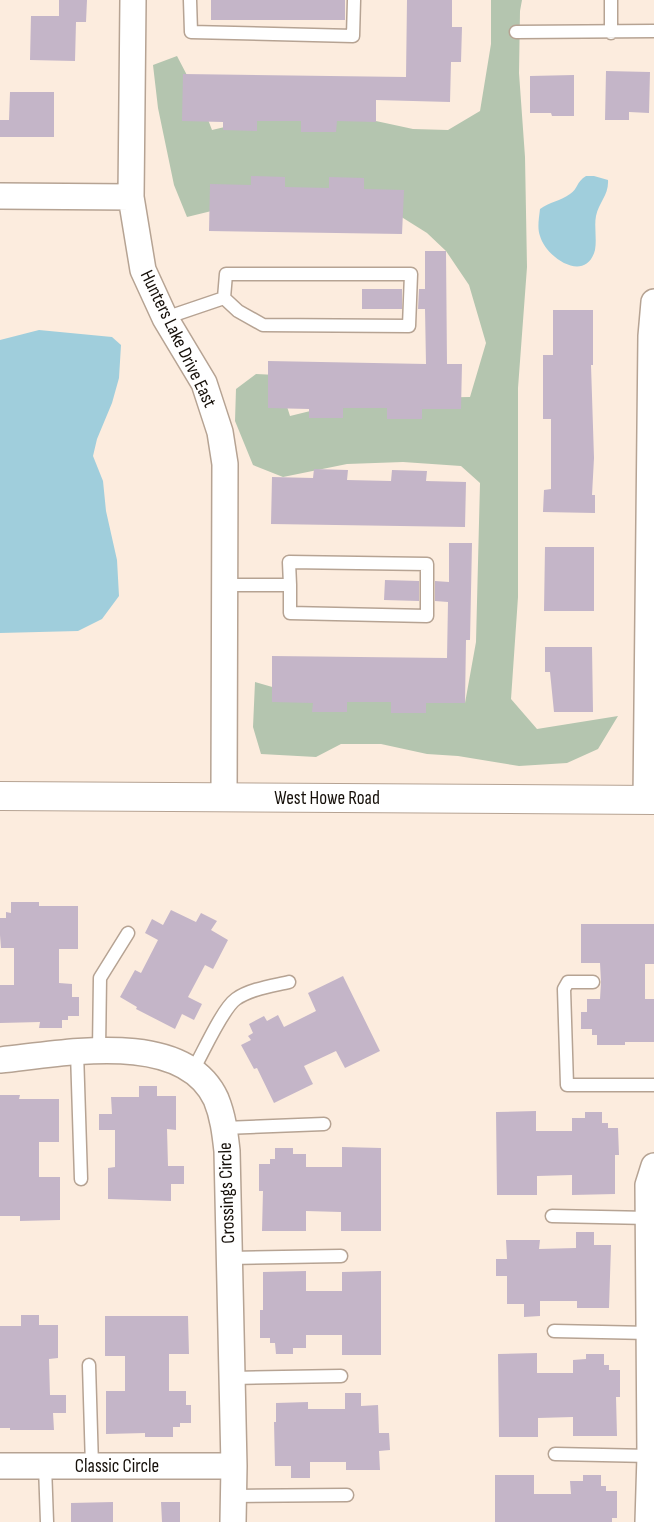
<svg xmlns="http://www.w3.org/2000/svg" width="654" height="1522" viewBox="0 0 654 1522" font-family="'Sofia Sans Condensed',sans-serif">
  <rect width="100%" height="100%" fill="#fcecde"/>
  <path fill="#b4c5af" d="M491 0H522L520 11 519 73 525 157 527 267 518 388V597L511 699 537 729 618 716 598 749 567 763 519 766 458 756 427 754 381 744H341L316 757 261 754 253 727 255 682 293 693 425 696 465 703 476 642 480 483 461 466 403 462 347 464 283 477 253 465 235 421 236 389 256 374 277 375 290 416 359 399 470 397 486 343 469 285 446 251 427 233 376 201 236 205 187 217 174 185 158 108 153 65 177 56 202 104 212 130 287 112 348 115 413 129 448 130 480 111 491 44Z"/>
  <path fill="#a0cedc" d="M586 176H594L608 180C609 195 599 202 596 216 594 226 597 239 595 250 586 284 546 258 540 236 537 228 539 218 540 209 549 202 561 201 570 194 578 189 576 182 586 176Z
    M39 330 112 337 121 345 119 378 112 403 97 439 93 456 103 481 106 511 117 560 119 596 102 619 78 631 0 633V340Z"/>
  <path fill="#c4b5c8" d="M59 0H87L86 22H76L75 61 30 60 31 16H59Z
    M211 0H345V20H211Z
    M407 0H452V27H462L461 62H451L450 102 376 100V122L337 121 336 132H301V121H257V131L223 130V122L182 121 183 74 406 77Z
    M606 71 650 72 649 113 629 112V120H605Z
    M574 75V116H552L551 113H530V76Z
    M10 92H54V137H0V120H9Z
    M251 176 285 177V187L329 188V177L364 178V189L404 190 402 234 209 231 210 184 251 185Z
    M425 251H446L447 364H462L461 409H422V419H387V408H343V418H309V409L268 408V361L426 364 425 309H418L419 289H425Z
    M362 289H402V309H362Z
    M553 310H593V365H591L594 458 592 495H595V513L543 512 544 490 551 489V419H543V355H553Z
    M314 469 348 470 347 480 391 481 392 470 427 471 426 481 466 482 465 527 271 524 272 477 313 478Z
    M449 543H472L470 640H466L465 703H426V713H391V702H347V712H312L313 703 272 702V656L447 658 448 602 435 601V581L449 582Z
    M545 547H594V611H544Z
    M385 580 419 581V601L384 600Z
    M545 647H592L593 712H554L550 672H545Z
    M11 902H39V906H78V949H59V983L72 984V997H79V1016H68V1020H62V1028H39L40 1022 0 1023V985H14V948H1L0 935V918H6V912L11 913Z
    M171 910 196 922 201 913 217 921 211 930 228 940 213 969 205 965 188 997 202 1004 194 1020 182 1014 175 1029 136 1009 137 1007 120 997 135 970 141 973 158 940 145 933 152 919 163 925Z
    M581 924H654V964H645V999H654V1042H625V1045H597V1035H592V1029H581V1012H587V999H600L601 982 600 963H581Z
    M343 976 380 1051 345 1068 336 1051 304 1066 313 1084 274 1103 257 1068 254 1069 241 1045 251 1040 248 1036 253 1033 249 1024 264 1016 267 1021 278 1015 284 1027 316 1011 308 993Z
    M139 1086H157V1096H176V1130L167 1129 168 1166H184V1184H171V1201L108 1199V1168L115 1167V1130H99V1114H112L111 1097H139Z
    M0 1095H20L19 1099H59V1142H39V1177H60V1220L20 1221V1216H0Z
    M536 1111V1131H572V1118H585V1112H602V1123H608V1128H618L619 1155H615V1194L572 1195V1175L537 1176V1195H497L496 1112Z
    M342 1147 381 1148V1231H341V1212L306 1211V1231H262L263 1191H259V1164H270V1159H275V1148H293V1154H306V1167H342Z
    M576 1232H594V1245H611L609 1308H577V1301H540V1316L524 1317V1304H507V1276H496V1259H507L506 1240H540L539 1249 576 1248Z
    M306 1271V1291H342V1272L381 1271V1355H342V1335H306V1348H293V1354H276L275 1343H270V1338H260V1310H263V1272Z
    M21 1315H39V1325H58V1358L49 1359 50 1395H66V1413H53L54 1430H10V1428H0V1326H21Z
    M105 1316H188L189 1354H169V1391H186V1405H191V1423H180V1427H173V1437H145V1433L106 1434V1391H125V1356H105Z
    M537 1353V1373H573V1360L586 1359V1354H604V1365H609V1370H620V1397H616L617 1436H573V1417L538 1418V1437H499L498 1354Z
    M345 1393H361V1406L378 1405 379 1433H389L390 1450 379 1451 380 1470H346V1462H310V1478H291V1466H275L274 1422H276V1403L308 1402V1409H345Z
    M495 1475H534V1494H571L570 1481H583V1475H601V1486H606V1491H617V1518H612V1522H495Z
    M113 1502V1522H71V1503Z
    M161 1502H180V1522H162Z"/>
  <g fill="none" stroke-linecap="round" stroke-linejoin="round">
    <defs>
      <path id="service" d="M190 0 191 32 353 36 354 0
        M516 32 654 31
        M611 33V0
        M165 318 224 298 226 274H411L409 326 263 325 238 311 224 298
        M225 585H290L289 562 427 564V616L290 613V585
        M593 982H568L564 989 567 1085H654
        M99 1050 100 978 128 933
        M77 1052 81 1179
        M193 1070C203 1053 222 1009 236 999 250 989 272 986 289 982
        M224 1128 324 1124
        M552 1216 649 1218
        M229 1258 341 1256
        M554 1331 649 1333
        M89 1365 92 1466
        M232 1378 341 1376
        M555 1454 650 1456
        M45 1466 47 1522
        M233 1496 347 1495"/>
      <path id="minor" d="M133 0 131 197 143 270 165 318 204 383 220 432 225 464 224 797
        M0 196 131 197
        M646 800 651 336 654 302
        M0 1060C61 1054 183 1028 216 1099 223 1116 225 1133 227 1151L234 1466 233 1522
        M0 1466H234
        M648 1522 650 1456 648 1185 654 1166"/>
      <path id="secondary" d="M0 796 654 800"/>
    </defs>
    <use href="#service" stroke="#b6a393" stroke-width="15"/>
    <use href="#minor" stroke="#b6a393" stroke-width="28"/>
    <use href="#secondary" stroke="#b6a393" stroke-width="30"/>
    <use href="#service" stroke="#fff" stroke-width="12"/>
    <use href="#minor" stroke="#fff" stroke-width="25"/>
    <use href="#secondary" stroke="#fff" stroke-width="28"/>
  </g>
  <g text-anchor="middle" dominant-baseline="central" stroke-width="4" stroke-linejoin="round" paint-order="stroke">
    <g font-size="19" fill="#150f09" stroke="#fff">
      <text transform="translate(178 339) rotate(64)">Hunters Lake Drive East</text>
      <text x="327" y="798">West Howe Road</text>
      <text transform="translate(227 1193) rotate(-92)">Crossings Circle</text>
      <text x="117" y="1466">Classic Circle</text>
    </g>
  </g>
</svg>
